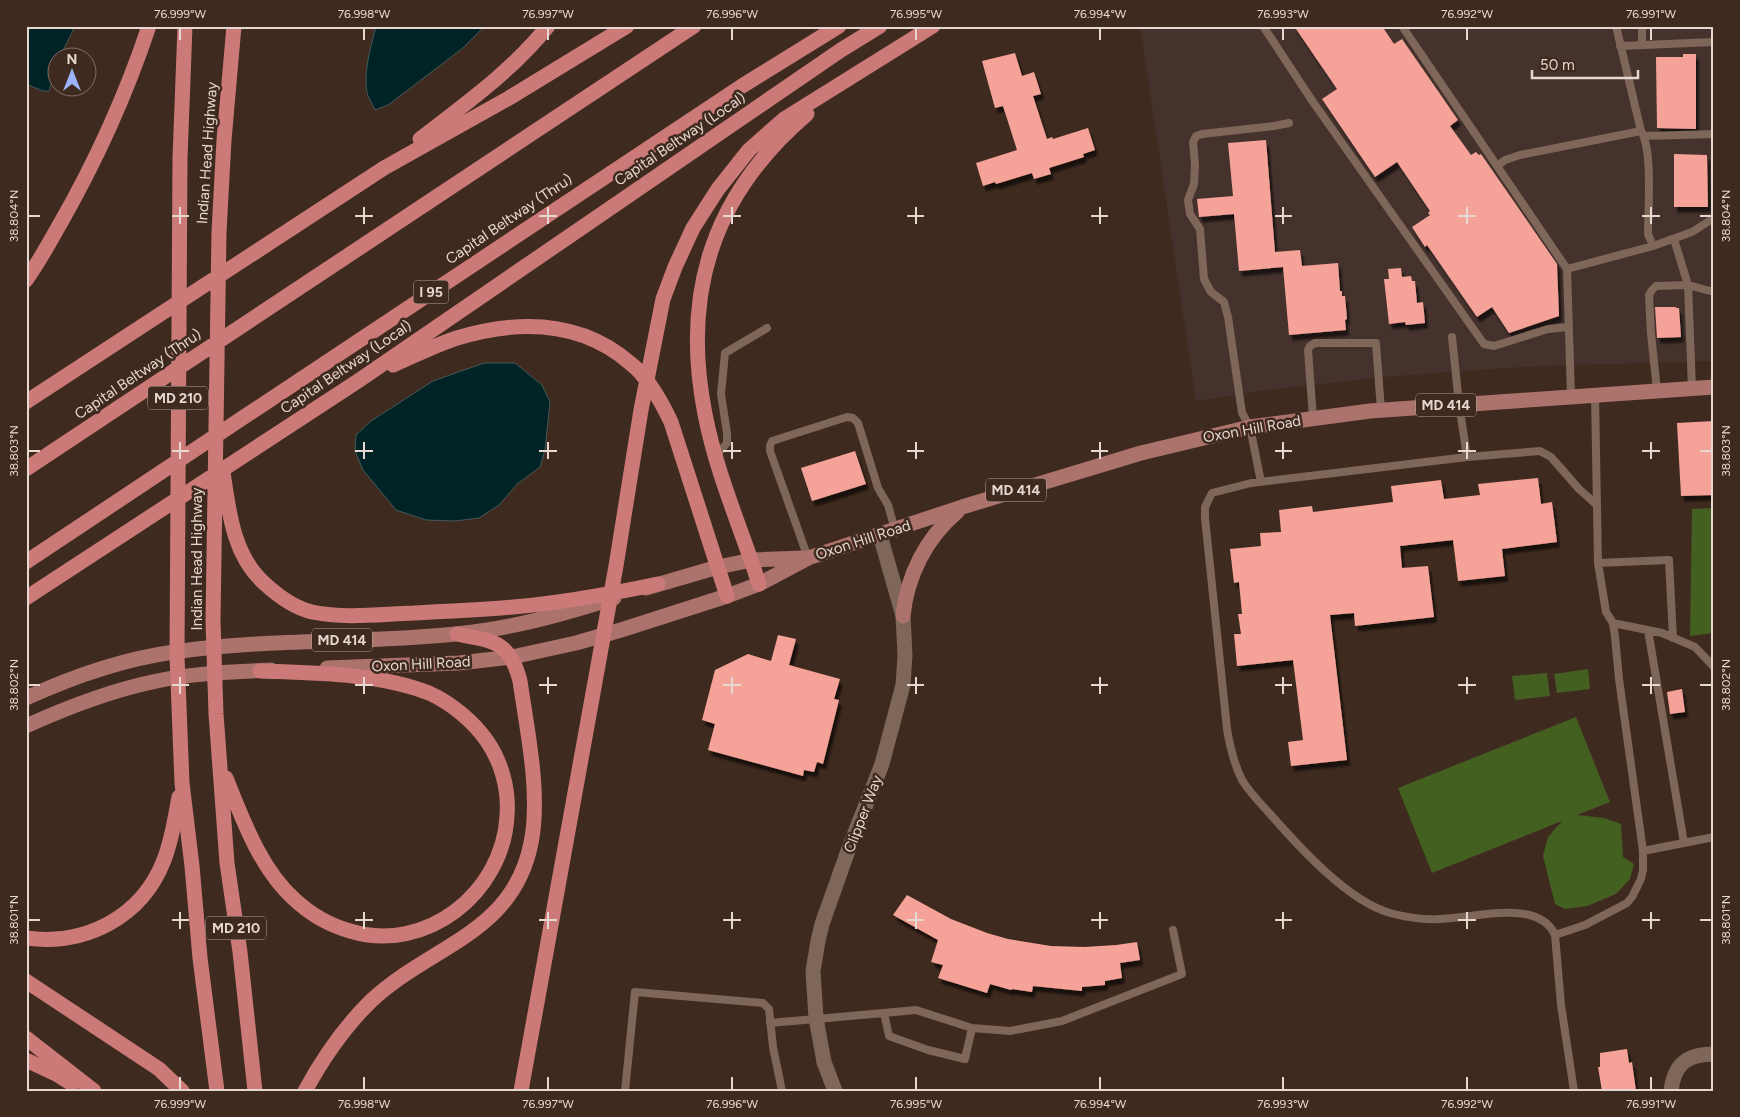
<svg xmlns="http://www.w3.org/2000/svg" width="1740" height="1117" viewBox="0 0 1740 1117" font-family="Figtree,sans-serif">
  <defs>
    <filter id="shadow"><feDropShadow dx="3" dy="5.5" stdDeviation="1" flood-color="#0009"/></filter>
  </defs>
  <rect width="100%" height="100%" fill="#3f2a1f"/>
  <path fill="#45322d" d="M1140 26H1714V361L1538 366 1395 376 1266 390 1196 401Z"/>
  <path fill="#436021" d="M1714 508V633L1690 636 1692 509Z
    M1588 669 1590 689 1557 693 1554 674Z
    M1547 673 1550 696 1515 700 1512 676Z
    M1576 717 1610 802 1577 815 1604 818 1621 824 1623 857 1634 864 1630 879 1616 894 1587 906 1565 909 1555 904 1543 856 1548 837 1562 821 1432 873 1398 788Z"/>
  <path fill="#002326" stroke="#455959" d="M34 26H75L60 57 58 58 57 64 49 91H43L26 84V31Z
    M376 26H485L463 48 388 105 375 110C373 105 370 101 368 96 362 76 371 46 376 26Z
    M484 363H515L542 385 550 402 545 450 540 467 517 484 499 505 479 518 455 521 426 520 396 510 363 470 355 451 356 435 371 421 433 381Z"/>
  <path fill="#f5a398" filter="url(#shadow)" d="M1294 26H1382L1394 44 1402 39 1458 120 1450 126 1471 155 1476 152 1479 155 1481 154 1557 264 1559 316 1509 333 1492 307 1477 317 1427 245 1425 247 1412 227 1430 215 1428 213 1430 211 1397 162 1375 177 1322 99 1337 89Z
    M1015 53 1022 76 1034 72 1041 94 1033 96 1047 139 1052 137 1053 139 1088 128 1095 150 1083 154 1084 157 1049 168 1051 174 1034 179 1032 173 996 184 995 182 983 186 976 163 1017 150 1003 106 995 108 982 61Z
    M1683 54H1696V129L1657 128 1656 57H1683Z
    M1266 140 1275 252 1300 250 1302 266 1338 263 1340 291H1342V296H1345L1347 319 1345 320 1346 330 1289 335 1283 267 1239 271 1234 214 1199 217 1197 199 1233 196 1228 143Z
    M1674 154 1707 155 1708 207H1674Z
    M1401 268 1402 277 1411 276 1412 281H1415L1417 303 1423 302 1425 323 1406 325 1405 322 1389 324 1384 279H1389L1388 269Z
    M1655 307H1676V308H1679L1681 337 1657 338Z
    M1714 421V495L1681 496 1677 423Z
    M855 451 866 484 812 501 801 468Z
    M1538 478 1541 504 1552 502 1557 542 1502 549 1505 576 1458 581 1453 540 1400 546 1402 568 1428 566 1434 617 1355 626 1354 613 1330 615 1347 760 1291 766 1288 742 1303 740 1293 660 1237 666 1234 634H1241L1238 614H1242L1239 582 1234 583 1230 549 1261 546 1260 533 1281 532 1279 510 1312 506 1313 512 1393 502 1391 486 1441 480 1444 499 1480 495 1478 484Z
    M778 635 796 639 789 665 840 679 834 699 839 700 823 764 817 762 814 772 804 770 803 776 708 750 715 724 702 720 715 670 748 654 771 661Z
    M1682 689 1685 712 1670 714 1667 692Z
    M907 895 951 919 987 933 1008 939 1051 946 1084 947 1116 945 1137 942 1140 960 1120 963 1122 978 1105 981V985L1082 987V991L1033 986 1032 992 1012 989 1011 990 990 984 987 993 938 978 943 965 931 962 938 940 893 915Z
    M1627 1049 1629 1063 1632 1062 1636 1091H1602L1598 1067H1600V1053Z"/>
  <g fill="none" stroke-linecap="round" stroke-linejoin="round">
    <path stroke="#7e6659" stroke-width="8" d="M1263 26 1313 102 1484 344 1494 346 1548 329 1568 327
      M1402 26 1567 269 1571 396
      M1616 26 1641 131
      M1642 26V45
      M1620 46 1714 42
      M1644 136 1714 134
      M1497 166 1505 160 1520 155 1641 131C1653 150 1648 210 1648 234L1653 246
      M1674 239 1688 285 1692 388
      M1567 269 1653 246 1692 232 1714 218
      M1452 337 1459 404 1467 457
      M1657 390 1651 334 1649 295 1652 290 1656 286 1688 285 1714 292
      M1313 418 1308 350 1310 346 1315 343H1376L1381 410
      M716 456 727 443V433L721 394 725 353 767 328
      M1261 482 1250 427 1242 413 1228 317 1224 302 1211 292 1204 279 1200 229 1190 214 1188 200 1194 184 1195 165 1193 142 1196 136 1202 134 1274 126 1289 123
      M808 558 770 451V446L772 441 847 417 853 418 858 423 878 488 888 505 895 530
      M1598 563 1669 560 1673 638
      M1613 623 1662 633 1695 647 1714 667
      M1648 630 1684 843
      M1643 851 1714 837
      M1555 935 1585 925 1627 903 1632 897 1641 879 1643 870V851L1619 679 1615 637 1613 623 1606 612 1598 563 1595 395
      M884 1013 916 1010 972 1028
      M770 1023 884 1013 889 1036 928 1050 965 1059 972 1028 1010 1031 1062 1021 1182 974 1173 930
      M625 1091 635 992 763 1003 769 1009 773 1047 782 1091
      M1574 1091 1561 1005 1555 935C1538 897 1471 919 1439 919 1423 920 1405 917 1390 913 1348 901 1299 847 1271 815 1261 804 1250 793 1242 780 1234 764 1230 747 1227 729L1205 518V507L1212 493 1251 483 1467 457 1540 451 1551 457 1579 489 1597 505"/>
    <path stroke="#7e6659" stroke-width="15" d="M835 1091 824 1062 816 1018 813 971 818 941 822 924 849 848 882 764 903 685 905 655 903 616 880 535
      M1671 1091C1674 1064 1687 1054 1714 1054"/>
    <path stroke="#ac726c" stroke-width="15" d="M646 588 718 567 752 560 804 558
      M903 616C907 576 926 538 957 512
      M327 668 459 663 512 657 576 643 621 630 727 596 759 584 808 558 962 507 1141 453 1250 427 1370 411 1714 387
      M26 698C72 677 123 659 174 652 267 638 362 644 456 634 511 629 563 614 614 598
      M26 726C68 707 112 690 157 681 194 673 233 672 271 670"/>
    <path stroke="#cb7a78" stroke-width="15" d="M185 26 180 158 177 656 182 783 192 866 200 958 217 1091
      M234 26 224 140 219 232 213 621 216 714 227 863 240 952 255 1091
      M420 139C465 104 512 71 548 26
      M26 280C39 262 49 243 60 224 96 161 126 95 149 26
      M393 365C414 356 435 345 457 338 517 320 580 320 630 363 647 376 662 403 671 422L727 596
      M26 402 384 168 509 98 627 26
      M26 469 694 26
      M223 472C229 512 233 555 264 583 277 595 295 608 312 612 346 619 381 614 414 613 447 611 480 610 513 607 561 603 610 594 658 584
      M26 562 742 86 839 26
      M759 584C741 528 716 472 705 414 681 293 713 194 807 114
      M26 598 358 381 841 50 880 26
      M226 778C243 820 260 868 294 899 310 914 329 925 350 931 426 954 503 893 507 816 509 790 502 763 487 741 473 721 451 703 429 693 378 673 313 673 260 671
      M26 938C86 946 142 917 164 860 172 840 175 818 179 797
      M26 981 159 1069 182 1091
      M26 1038 94 1091
      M26 1060 56 1074 72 1084
      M305 1091C323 1058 345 1026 372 1000 431 945 513 934 531 843 541 794 527 730 520 681 510 641 493 641 457 634
      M521 1091 616 566 641 410 663 299 675 267 693 228 718 189 749 150 784 119 933 26"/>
  </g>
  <path fill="none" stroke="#e6d7d0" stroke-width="2" d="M180 28V40M364 28V40M548 28V40M732 28V40M916 28V40M1100 28V40M1283 28V40M1467 28V40M1651 28V40M180 207V224M364 207V224M548 207V224M732 207V224M916 207V224M1100 207V224M1283 207V224M1467 207V224M1651 207V224M28 216H40M172 216H189M355 216H373M539 216H557M723 216H741M907 216H924M1091 216H1108M1275 216H1292M1458 216H1476M1642 216H1660M1700 216H1712M180 442V459M364 442V459M548 442V459M732 442V459M916 442V459M1100 442V459M1283 442V459M1467 442V459M1651 442V459M28 451H40M172 451H189M355 451H373M539 451H557M723 451H741M907 451H924M1091 451H1108M1275 451H1292M1458 451H1476M1642 451H1660M1700 451H1712M180 677V694M364 677V694M548 677V694M732 677V694M916 677V694M1100 677V694M1283 677V694M1467 677V694M1651 677V694M28 685H40M172 685H189M355 685H373M539 685H557M723 685H741M907 685H924M1091 685H1108M1275 685H1292M1458 685H1476M1642 685H1660M1700 685H1712M180 912V929M364 912V929M548 912V929M732 912V929M916 912V929M1100 912V929M1283 912V929M1467 912V929M1651 912V929M28 920H40M172 920H189M355 920H373M539 920H557M723 920H741M907 920H924M1091 920H1108M1275 920H1292M1458 920H1476M1642 920H1660M1700 920H1712M180 1077V1090M364 1077V1090M548 1077V1090M732 1077V1090M916 1077V1090M1100 1077V1090M1283 1077V1090M1467 1077V1090M1651 1077V1090"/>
  <g text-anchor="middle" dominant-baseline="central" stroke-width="5" stroke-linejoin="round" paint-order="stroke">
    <g fill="#3f2a1f" stroke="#b4a39b" stroke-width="1">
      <rect x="413.5" y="280.5" width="35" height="23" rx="4"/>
      <rect x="148" y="386.5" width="60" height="23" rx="4"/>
      <rect x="1416" y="393.5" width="60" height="23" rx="4"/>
      <rect x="986" y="478.5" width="60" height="23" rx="4"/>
      <rect x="312" y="628.5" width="60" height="23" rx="4"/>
      <rect x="206" y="916.5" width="60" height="23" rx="4"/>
    </g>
    <g font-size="14" font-weight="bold" fill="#e6d7d0">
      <text x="431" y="292">I 95</text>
      <text x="178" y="398">MD 210</text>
      <text x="1446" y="405">MD 414</text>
      <text x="1016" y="490">MD 414</text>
      <text x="342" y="640">MD 414</text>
      <text x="236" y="928">MD 210</text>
    </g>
    <g font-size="15" fill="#e6d7d0" stroke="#3f2a1f">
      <text transform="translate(680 139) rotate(-34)">Capital Beltway (Local)</text>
      <text transform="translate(207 153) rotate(-86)">Indian Head Highway</text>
      <text transform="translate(509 219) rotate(-34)">Capital Beltway (Thru)</text>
      <text transform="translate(346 367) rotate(-34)">Capital Beltway (Local)</text>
      <text transform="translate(138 374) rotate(-34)">Capital Beltway (Thru)</text>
      <text transform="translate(1252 429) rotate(-10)">Oxon Hill Road</text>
      <text transform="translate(863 540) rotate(-18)">Oxon Hill Road</text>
      <text transform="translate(197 559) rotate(-90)">Indian Head Highway</text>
      <text transform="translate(421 664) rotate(-3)">Oxon Hill Road</text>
      <text transform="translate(863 814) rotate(-69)">Clipper Way</text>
    </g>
  </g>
  <rect width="1740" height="1117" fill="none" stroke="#3f2a1f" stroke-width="55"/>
  <g transform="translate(72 72)"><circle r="24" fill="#3f2a1f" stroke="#826f66"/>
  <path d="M0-4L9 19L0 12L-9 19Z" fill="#9fb3fd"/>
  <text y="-8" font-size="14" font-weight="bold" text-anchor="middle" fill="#e6d7d0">N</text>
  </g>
  <path d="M1532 70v8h106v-8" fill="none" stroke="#e6d7d0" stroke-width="2.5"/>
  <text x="1540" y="70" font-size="15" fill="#e6d7d0" stroke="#3f2a1f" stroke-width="4" paint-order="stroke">50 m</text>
  <rect x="28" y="28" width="1684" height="1062" fill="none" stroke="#e6d7d0" stroke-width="2"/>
  <g font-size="12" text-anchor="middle" fill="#e6d7d0">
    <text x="180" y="18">76.999°W</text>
    <text x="364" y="18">76.998°W</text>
    <text x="548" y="18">76.997°W</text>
    <text x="732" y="18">76.996°W</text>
    <text x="916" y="18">76.995°W</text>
    <text x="1100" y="18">76.994°W</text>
    <text x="1283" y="18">76.993°W</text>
    <text x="1467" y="18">76.992°W</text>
    <text x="1651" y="18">76.991°W</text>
    <text transform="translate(14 216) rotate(-90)" y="4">38.804°N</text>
    <text transform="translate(1726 216) rotate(-90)" y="4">38.804°N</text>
    <text transform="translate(14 451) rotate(-90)" y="4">38.803°N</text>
    <text transform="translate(1726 451) rotate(-90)" y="4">38.803°N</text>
    <text transform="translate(14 685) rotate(-90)" y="4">38.802°N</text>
    <text transform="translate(1726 685) rotate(-90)" y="4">38.802°N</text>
    <text transform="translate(14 920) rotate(-90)" y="4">38.801°N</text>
    <text transform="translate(1726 920) rotate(-90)" y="4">38.801°N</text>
    <text x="180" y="1108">76.999°W</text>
    <text x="364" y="1108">76.998°W</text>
    <text x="548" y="1108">76.997°W</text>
    <text x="732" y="1108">76.996°W</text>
    <text x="916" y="1108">76.995°W</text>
    <text x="1100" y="1108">76.994°W</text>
    <text x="1283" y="1108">76.993°W</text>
    <text x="1467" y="1108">76.992°W</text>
    <text x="1651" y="1108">76.991°W</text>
  </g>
</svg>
